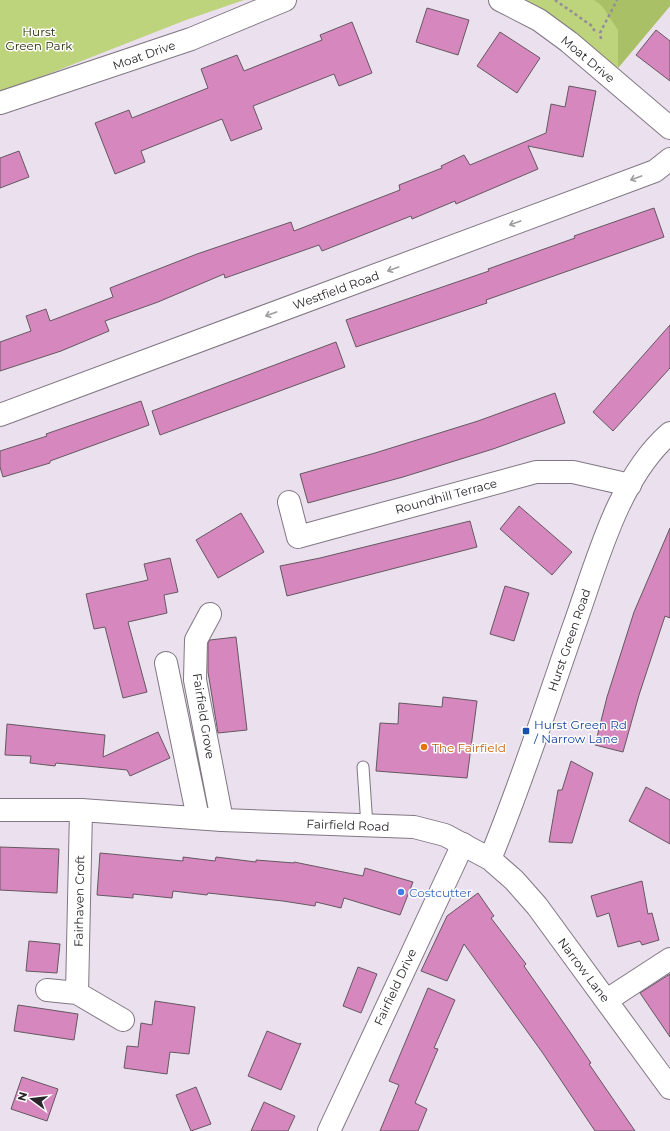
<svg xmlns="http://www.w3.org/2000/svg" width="670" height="1131" viewBox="0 0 670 1131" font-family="Montserrat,sans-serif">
  <rect width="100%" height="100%" fill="#ebe0ee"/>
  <path fill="#bdd37c" d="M0 0H244L186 20 0 93Z
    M518 0H670V6L618 68Z"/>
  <path fill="#aac066" d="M594 0H670V6L618 68V30L602 6Z"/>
  <path fill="#d687be" stroke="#655861" d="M427 8 469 20 458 55 416 42Z
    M352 22 372 73 339 86 334 74 253 106 262 129 231 141 222 119 141 151 145 162 115 174 95 123 129 110 132 118 208 88 201 69 237 55 244 71 322 40 320 35Z
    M656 30 670 41V81L636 55Z
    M500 32 540 58 517 93 477 66Z
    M569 86 596 91 583 157 528 146 538 169 456 204 455 201 412 219 411 216 322 251 319 245 225 278 224 274 158 302 105 321 109 331 61 351 0 371V342L31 331 26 316 46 309 50 321 113 297 110 288 197 254 291 222 294 231 400 190 399 185 442 168 441 166 464 155 470 165 546 133 551 104 565 107Z
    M19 151 29 177 0 188V158Z
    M654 208 664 237 486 300 487 303 356 347 346 320 489 271 488 269 575 238 574 236Z
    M670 325V368L613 431 593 412Z
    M336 342 345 367 160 435 152 411Z
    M555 393 565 423 493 449 403 477 308 503 300 474 375 453 478 421Z
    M141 401 149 425 50 461V463L3 477 0 467V451L47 436 46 434Z
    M519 506 572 552 552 575 500 529Z
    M241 513 264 552 218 578 196 540Z
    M470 521 477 547 287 596 280 566 320 558Z
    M670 528V618L665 616 639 695 623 752 595 745 607 697 634 612Z
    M170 558 178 592 164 595 167 613 128 622 147 692 123 698 105 627 94 629 86 594 148 580 144 564Z
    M505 586 529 593 514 641 490 634Z
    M236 637 247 730 218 733 208 672V643L210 640Z
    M443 697 477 701 467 778 376 771 380 723 398 724 399 703 442 707Z
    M7 724 105 735 103 757 158 732 170 758 130 776 127 770 56 763 55 766 30 763 31 756 5 755Z
    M571 761 593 773 572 843 549 842 558 790H562Z
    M646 787 670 800V844L629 821Z
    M0 847 59 849 57 893 0 890Z
    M100 853 183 861V857L215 861 216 857 256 862V860L294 863V862L363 876 365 868 413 882 400 915 344 898 341 908 316 902 315 906 283 901 208 893 207 895 173 891 172 898 133 894V898L97 895Z
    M642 881 648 914 652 913 659 940 642 945 640 941 618 947 609 913 597 917 591 896Z
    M478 893 494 916 491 918 526 964 524 966 570 1032 591 1063 589 1064 635 1131H595L542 1052 464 944 447 981 421 971 447 916Z
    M29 941 60 944 57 973 26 971Z
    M358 967 377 974 361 1013 343 1006Z
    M670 974V1037L640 993Z
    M428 988 455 1000 434 1048 438 1049 415 1103 427 1109 418 1131H380L399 1085 389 1081Z
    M155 1001 195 1007 189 1054 170 1052 167 1074 124 1068 127 1046 138 1047 141 1023 152 1025Z
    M18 1005 78 1014 74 1040 14 1031Z
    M267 1031 299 1044 301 1043 281 1090 248 1076Z
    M22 1077 58 1089 47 1121 11 1109Z
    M196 1087 211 1124 191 1131 176 1095Z
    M264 1102 295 1116 288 1131H251Z"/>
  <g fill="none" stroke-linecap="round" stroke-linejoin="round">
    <defs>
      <path id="lane" d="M363 767 367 826"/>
      <path id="street" d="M500 0 539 20 569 42 670 128
        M0 103 191 39 285 0
        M0 415 655 171 670 159
        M289 502 298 537 536 472H573L630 485
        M210 614 196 640 195 680 222 820
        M166 663 198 818
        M47 990 77 993 123 1020
        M77 993 81 810
        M607 1000 670 959
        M329 1131 463 844"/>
      <path id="secondary" d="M0 810H81L222 820 414 827 445 835 490 859 514 880 537 906 670 1088
        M490 859C522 782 547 703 574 626 597 562 618 478 670 433"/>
    </defs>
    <use href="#lane" stroke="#817783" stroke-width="13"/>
    <use href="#street" stroke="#817783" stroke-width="24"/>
    <use href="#secondary" stroke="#817783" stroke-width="24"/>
    <path stroke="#948c96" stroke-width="2.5" stroke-dasharray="3 3" stroke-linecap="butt" d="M555 0 592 26 596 34
      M601 39 600 33 617 0"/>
    <use href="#lane" stroke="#fff" stroke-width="11"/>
    <use href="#street" stroke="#fff" stroke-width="22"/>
    <use href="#secondary" stroke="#fff" stroke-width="22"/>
  </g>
  <defs><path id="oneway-shaft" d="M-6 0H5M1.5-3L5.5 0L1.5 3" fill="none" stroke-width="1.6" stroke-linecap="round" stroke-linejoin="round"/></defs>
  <g stroke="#9f9d9f">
    <use href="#oneway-shaft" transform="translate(636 178) rotate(160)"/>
    <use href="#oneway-shaft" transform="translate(515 223) rotate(160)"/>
    <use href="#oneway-shaft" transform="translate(393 269) rotate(160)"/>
    <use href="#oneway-shaft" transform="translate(271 314) rotate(160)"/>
  </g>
  <rect fill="#1a4fb4" stroke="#fff" stroke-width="1.5" x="522" y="727" width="8" height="8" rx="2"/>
  <circle fill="#e8710a" stroke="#fff" stroke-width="1.5" cx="424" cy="747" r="4"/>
  <circle fill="#3f7fe0" stroke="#fff" stroke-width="1.5" cx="401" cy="892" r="4"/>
  <g text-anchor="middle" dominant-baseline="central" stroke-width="3" stroke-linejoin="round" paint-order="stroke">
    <g font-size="12" fill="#262f08" stroke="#fff">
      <text x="39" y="31">Hurst<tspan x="39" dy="14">Green Park</tspan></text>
    </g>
    <g font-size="12" fill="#29252a" stroke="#fff">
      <text transform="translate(144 55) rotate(-19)">Moat Drive</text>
      <text transform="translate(588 59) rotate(40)">Moat Drive</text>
      <text transform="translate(336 290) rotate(-20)">Westfield Road</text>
      <text transform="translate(446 496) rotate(-15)">Roundhill Terrace</text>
      <text transform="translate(569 640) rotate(-71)">Hurst Green Road</text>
      <text transform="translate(204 716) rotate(81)">Fairfield Grove</text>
      <text transform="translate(348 825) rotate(2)">Fairfield Road</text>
      <text transform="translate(79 901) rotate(-89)">Fairhaven Croft</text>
      <text transform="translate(584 970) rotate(53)">Narrow Lane</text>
      <text transform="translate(395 987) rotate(-65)">Fairfield Drive</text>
    </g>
    <g font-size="12" fill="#164399" stroke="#fff" text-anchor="start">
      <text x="534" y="724">Hurst Green Rd<tspan x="534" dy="14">/ Narrow Lane</tspan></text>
    </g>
    <g font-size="12" fill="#c56008" stroke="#fff" text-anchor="start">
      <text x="432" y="747">The Fairfield</text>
    </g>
    <g font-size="12" fill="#366cbe" stroke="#fff" text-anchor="start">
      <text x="409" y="892">Costcutter</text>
    </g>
  </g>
  <g transform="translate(32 1099) rotate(285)" stroke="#ffffff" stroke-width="3" paint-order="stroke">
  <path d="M0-3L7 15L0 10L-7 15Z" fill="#29252a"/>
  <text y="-6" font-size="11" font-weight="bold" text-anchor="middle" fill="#29252a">N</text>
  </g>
</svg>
